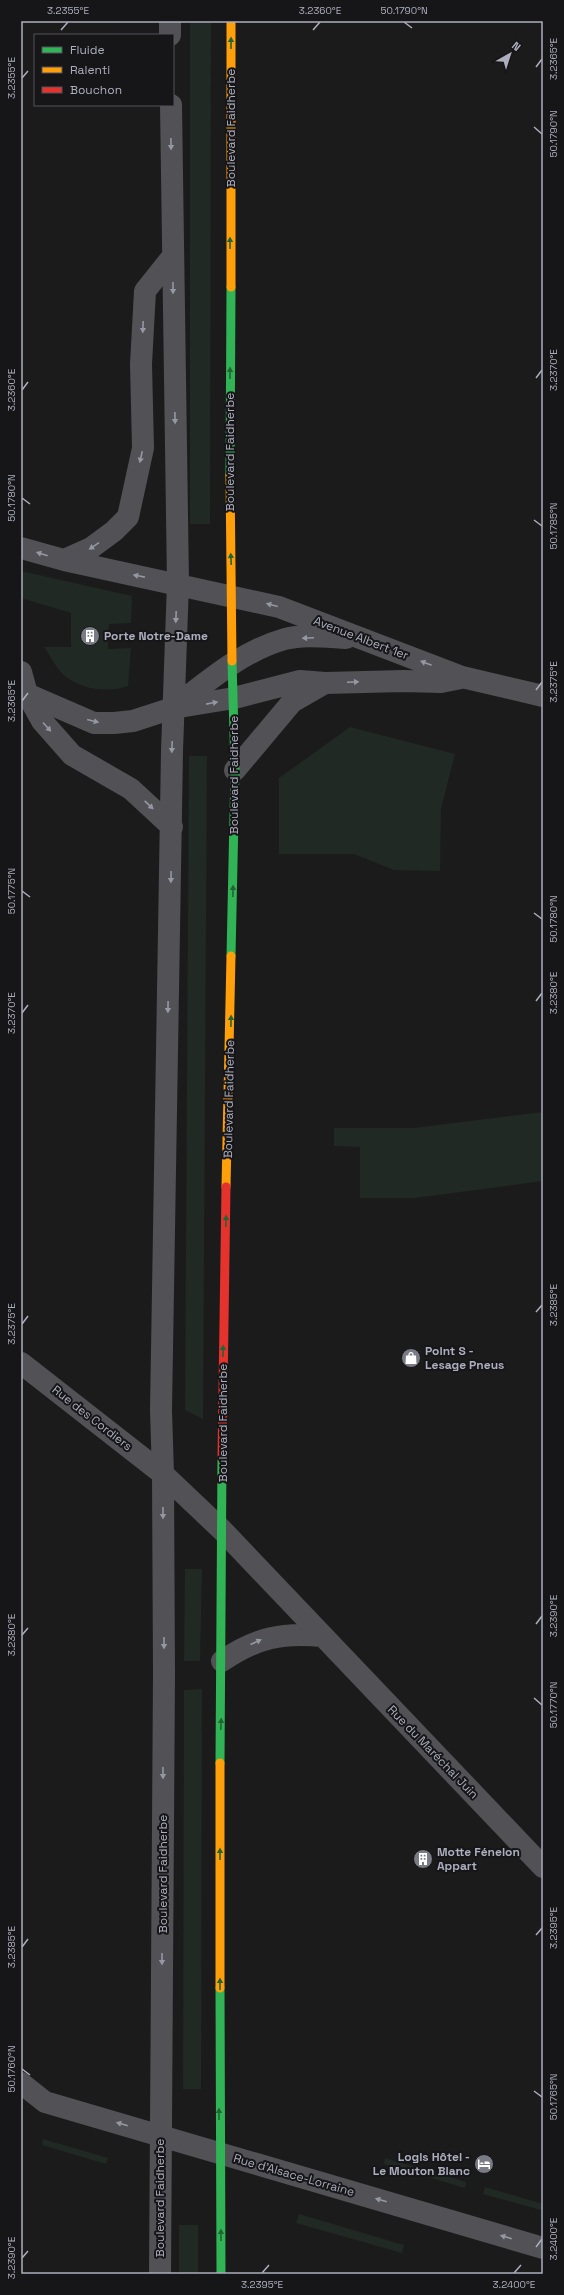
<svg xmlns="http://www.w3.org/2000/svg" width="564" height="2295" viewBox="0 0 564 2295" font-family="'Space Grotesk',sans-serif">
  <rect width="100%" height="100%" fill="#1b1b1c"/>
  <path fill="#202923" d="M190 21H211L210 524H190Z
    M21 571 132 596 131 623 109 624 108 649 131 648 128 686C107 694 75 689 59 670 54 664 49 654 44 647H71V613L21 598Z
    M350 727 455 754 441 809 440 871 394 870 354 854H279V778Z
    M189 756H207L203 1419 185 1410Z
    M543 1112V1181L415 1198H360V1147L334 1146V1128H414Z
    M185 1569H202L200 1661H184Z
    M202 1689 201 2089H183L184 1690Z
    M43 2139 108 2158 106 2164 42 2145Z
    M385 2158 466 2182 465 2188 384 2164Z
    M485 2187 543 2204 541 2210 483 2194Z
    M299 2214 404 2245 402 2253 296 2223Z
    M179 2225H198V2274H179Z"/>
  <g fill="none" stroke-linecap="round" stroke-linejoin="round">
    <path stroke="#515156" stroke-width="22" d="M170 21V35
      M21 548 64 560 279 607 462 677 543 696
      M64 560 91 548 114 531 128 517 143 448 141 364 145 291 173 256
      M21 672 27 694 94 723H114L133 721 173 708 234 698 300 681 325 683 403 681 441 682 461 678
      M27 694 42 721 72 755 131 789 172 827
      M173 708C208 681 242 651 285 639 303 634 327 637 346 638
      M235 770 292 702 325 683
      M21 1363 163 1474 222 1530 543 1867
      M222 1661C256 1638 282 1632 322 1636
      M21 2083 45 2102 543 2248
      M160 2274 164 1674 163 1474 161 1410 172 751 178 583 171 105"/>
    <path stroke="#30b455" stroke-width="9" d="M230 475 231 287
      M231 956 235 770 232 661
      M220 1763 222 1458
      M220 1988 221 2274"/>
    <path stroke="#ff9f0a" stroke-width="9" d="M231 287V21
      M230 475 232 661
      M226 1187 231 956
      M220 1763V1988"/>
    <path stroke="#e5322d" stroke-width="9" d="M222 1458 226 1187"/>
  </g>
  <defs><path id="oneway-solid" d="M-6-.8H1V-3.2L6.5 0L1 3.2V.8H-6Z"/></defs>
  <g fill="#236436">
    <use href="#oneway-solid" transform="translate(231 43) rotate(-90)"/>
    <use href="#oneway-solid" transform="translate(230 243) rotate(-90)"/>
    <use href="#oneway-solid" transform="translate(230 373) rotate(-90)"/>
    <use href="#oneway-solid" transform="translate(231 559) rotate(-93)"/>
    <use href="#oneway-solid" transform="translate(233 891) rotate(-89)"/>
    <use href="#oneway-solid" transform="translate(231 1021) rotate(-89)"/>
    <use href="#oneway-solid" transform="translate(226 1221) rotate(-89)"/>
    <use href="#oneway-solid" transform="translate(223 1351) rotate(-89)"/>
    <use href="#oneway-solid" transform="translate(221 1724) rotate(-88)"/>
    <use href="#oneway-solid" transform="translate(220 1854) rotate(-90)"/>
    <use href="#oneway-solid" transform="translate(220 1984) rotate(-90)"/>
    <use href="#oneway-solid" transform="translate(219 2114) rotate(-90)"/>
    <use href="#oneway-solid" transform="translate(221 2235) rotate(-90)"/>
  </g>
  <g fill="#9597a3">
    <use href="#oneway-solid" transform="translate(171 144) rotate(89)"/>
    <use href="#oneway-solid" transform="translate(173 288) rotate(90)"/>
    <use href="#oneway-solid" transform="translate(143 327) rotate(92)"/>
    <use href="#oneway-solid" transform="translate(175 418) rotate(89)"/>
    <use href="#oneway-solid" transform="translate(141 457) rotate(102)"/>
    <use href="#oneway-solid" transform="translate(94 546) rotate(146)"/>
    <use href="#oneway-solid" transform="translate(42 554) rotate(-163)"/>
    <use href="#oneway-solid" transform="translate(139 576) rotate(-169)"/>
    <use href="#oneway-solid" transform="translate(272 605) rotate(-165)"/>
    <use href="#oneway-solid" transform="translate(176 617) rotate(92)"/>
    <use href="#oneway-solid" transform="translate(308 638) rotate(177)"/>
    <use href="#oneway-solid" transform="translate(426 663) rotate(-159)"/>
    <use href="#oneway-solid" transform="translate(353 682) rotate(-2)"/>
    <use href="#oneway-solid" transform="translate(212 703) rotate(-11)"/>
    <use href="#oneway-solid" transform="translate(93 721) rotate(14)"/>
    <use href="#oneway-solid" transform="translate(47 727) rotate(48)"/>
    <use href="#oneway-solid" transform="translate(172 747) rotate(92)"/>
    <use href="#oneway-solid" transform="translate(149 805) rotate(43)"/>
    <use href="#oneway-solid" transform="translate(171 877) rotate(91)"/>
    <use href="#oneway-solid" transform="translate(168 1007) rotate(91)"/>
    <use href="#oneway-solid" transform="translate(163 1513) rotate(90)"/>
    <use href="#oneway-solid" transform="translate(256 1642) rotate(-25)"/>
    <use href="#oneway-solid" transform="translate(164 1643) rotate(90)"/>
    <use href="#oneway-solid" transform="translate(163 1773) rotate(90)"/>
    <use href="#oneway-solid" transform="translate(162 1959) rotate(90)"/>
    <use href="#oneway-solid" transform="translate(122 2124) rotate(-164)"/>
    <use href="#oneway-solid" transform="translate(381 2200) rotate(-164)"/>
    <use href="#oneway-solid" transform="translate(506 2237) rotate(-164)"/>
  </g>
  <path fill="none" stroke="#acaebd" stroke-width="1.5" d="M404 22 412 28M61 30 68 22M313 30 320 22M536 67 542 59M22 78 28 71M534 127 542 134M536 378 542 370M22 390 28 382M22 498 30 504M534 520 542 526M536 690 542 682M22 701 28 693M22 891 30 897M534 913 542 919M536 1001 542 993M22 1013 28 1005M536 1312 542 1305M22 1324 28 1316M536 1624 542 1616M22 1635 28 1628M534 1698 542 1705M536 1935 542 1928M22 1947 28 1939M22 2069 30 2075M534 2091 542 2097M536 2247 542 2239M22 2258 28 2251M262 2273 269 2265M514 2273 521 2265"/>
  <defs>
    <symbol id="building-disc" viewBox="-11 -11 22 22"><circle r="9.5" fill="#797b85" stroke="#161518"/><path d="M-4-6H4V6H1V3H-1V6H-4ZM-2.5-4.3h1.7v1.8h-1.7ZM.8-4.3h1.7v1.8H.8ZM-2.5-1h1.7V.8h-1.7ZM.8-1h1.7V.8H.8Z" fill="#fff"/></symbol>
    <symbol id="shop-disc" viewBox="-11 -11 22 22"><circle r="9.5" fill="#797b85" stroke="#161518"/><path d="M-5-2.5h2.3a2.7 3.5 0 0 1 5.4 0H5L5.5 6h-11ZM-1.5-2.5h3a1.5 2.3 0 0 0-3 0Z" fill="#fff"/></symbol>
    <symbol id="hotel-disc" viewBox="-11 -11 22 22"><circle r="9.5" fill="#797b85" stroke="#161518"/><path d="M-6-4.5h1.5V1H6V5H4.5V3h-9V5H-6ZM-4 0a1.8 1.8 0 1 1 3.6 0ZM.5 0V-2.5h3Q6-2.5 6 0Z" fill="#fff"/></symbol>
  </defs>
  <g fill-rule="evenodd">
    <use href="#building-disc" x="79" y="625" width="22" height="22"/>
    <use href="#shop-disc" x="400" y="1347" width="22" height="22"/>
    <use href="#building-disc" x="412" y="1848" width="22" height="22"/>
    <use href="#hotel-disc" x="473" y="2153" width="22" height="22"/>
  </g>
  <g text-anchor="middle" dominant-baseline="central" stroke-width="4" stroke-linejoin="round" paint-order="stroke">
    <g font-size="12" fill="#acaebd" stroke="#161518">
      <text transform="translate(231 128) rotate(-90)">Boulevard Faidherbe</text>
      <text transform="translate(230 452) rotate(-90)">Boulevard Faidherbe</text>
      <text transform="translate(361 638) rotate(21)">Avenue Albert 1er</text>
      <text transform="translate(234 775) rotate(-90)">Boulevard Faidherbe</text>
      <text transform="translate(229 1099) rotate(-89)">Boulevard Faidherbe</text>
      <text transform="translate(92 1418) rotate(38)">Rue des Cordiers</text>
      <text transform="translate(223 1423) rotate(-90)">Boulevard Faidherbe</text>
      <text transform="translate(433 1752) rotate(46)">Rue du Maréchal Juin</text>
      <text transform="translate(163 1874) rotate(-90)">Boulevard Faidherbe</text>
      <text transform="translate(294 2175) rotate(16)">Rue d'Alsace-Lorraine</text>
      <text transform="translate(160 2198) rotate(-90)">Boulevard Faidherbe</text>
    </g>
    <g font-size="12" font-weight="bold" fill="#acaebd" stroke="#161518" text-anchor="start">
      <text x="104" y="636">Porte Notre-Dame</text>
      <text x="425" y="1351">Point S -<tspan x="425" dy="14">Lesage Pneus</tspan></text>
      <text x="437" y="1852">Motte Fénelon<tspan x="437" dy="14">Appart</tspan></text>
      <text x="470" y="2157" text-anchor="end">Logis Hôtel -<tspan x="470" dy="14">Le Mouton Blanc</tspan></text>
    </g>
  </g>
  <rect width="564" height="2295" fill="none" stroke="#161518" stroke-width="44"/>
  <rect x="34" y="34" width="140" height="72" fill="#161518" stroke="#52525a"/>
  <rect x="42" y="47" width="20" height="6" fill="#30b455" stroke="#52525a"/>
  <text x="70" y="54" font-size="12" fill="#acaebd">Fluide</text>
  <rect x="42" y="67" width="20" height="6" fill="#ff9f0a" stroke="#52525a"/>
  <text x="70" y="74" font-size="12" fill="#acaebd">Ralenti</text>
  <rect x="42" y="87" width="20" height="6" fill="#e5322d" stroke="#52525a"/>
  <text x="70" y="94" font-size="12" fill="#acaebd">Bouchon</text>
  <g transform="translate(510 54) rotate(39)" stroke="#161518" stroke-width="3" paint-order="stroke">
  <path d="M0-3L7 15L0 10L-7 15Z" fill="#acaebd"/>
  <text y="-6" font-size="11" font-weight="bold" text-anchor="middle" fill="#acaebd">N</text>
  </g>
  <rect x="22" y="22" width="520" height="2251" fill="none" stroke="#acaebd" stroke-width="1.5"/>
  <g font-size="10" text-anchor="middle" fill="#acaebd">
    <text x="68" y="14">3.2355°E</text>
    <text x="320" y="14">3.2360°E</text>
    <text x="404" y="14">50.1790°N</text>
    <text transform="translate(553 59) rotate(-90)" y="4">3.2365°E</text>
    <text transform="translate(11 78) rotate(-90)" y="4">3.2355°E</text>
    <text transform="translate(553 134) rotate(-90)" y="4">50.1790°N</text>
    <text transform="translate(553 370) rotate(-90)" y="4">3.2370°E</text>
    <text transform="translate(11 390) rotate(-90)" y="4">3.2360°E</text>
    <text transform="translate(11 498) rotate(-90)" y="4">50.1780°N</text>
    <text transform="translate(553 526) rotate(-90)" y="4">50.1785°N</text>
    <text transform="translate(553 682) rotate(-90)" y="4">3.2375°E</text>
    <text transform="translate(11 701) rotate(-90)" y="4">3.2365°E</text>
    <text transform="translate(11 891) rotate(-90)" y="4">50.1775°N</text>
    <text transform="translate(553 919) rotate(-90)" y="4">50.1780°N</text>
    <text transform="translate(553 993) rotate(-90)" y="4">3.2380°E</text>
    <text transform="translate(11 1013) rotate(-90)" y="4">3.2370°E</text>
    <text transform="translate(553 1305) rotate(-90)" y="4">3.2385°E</text>
    <text transform="translate(11 1324) rotate(-90)" y="4">3.2375°E</text>
    <text transform="translate(553 1616) rotate(-90)" y="4">3.2390°E</text>
    <text transform="translate(11 1635) rotate(-90)" y="4">3.2380°E</text>
    <text transform="translate(553 1705) rotate(-90)" y="4">50.1770°N</text>
    <text transform="translate(553 1928) rotate(-90)" y="4">3.2395°E</text>
    <text transform="translate(11 1947) rotate(-90)" y="4">3.2385°E</text>
    <text transform="translate(11 2069) rotate(-90)" y="4">50.1760°N</text>
    <text transform="translate(553 2097) rotate(-90)" y="4">50.1765°N</text>
    <text transform="translate(553 2239) rotate(-90)" y="4">3.2400°E</text>
    <text transform="translate(11 2258) rotate(-90)" y="4">3.2390°E</text>
    <text x="262" y="2288">3.2395°E</text>
    <text x="514" y="2288">3.2400°E</text>
  </g>
</svg>
